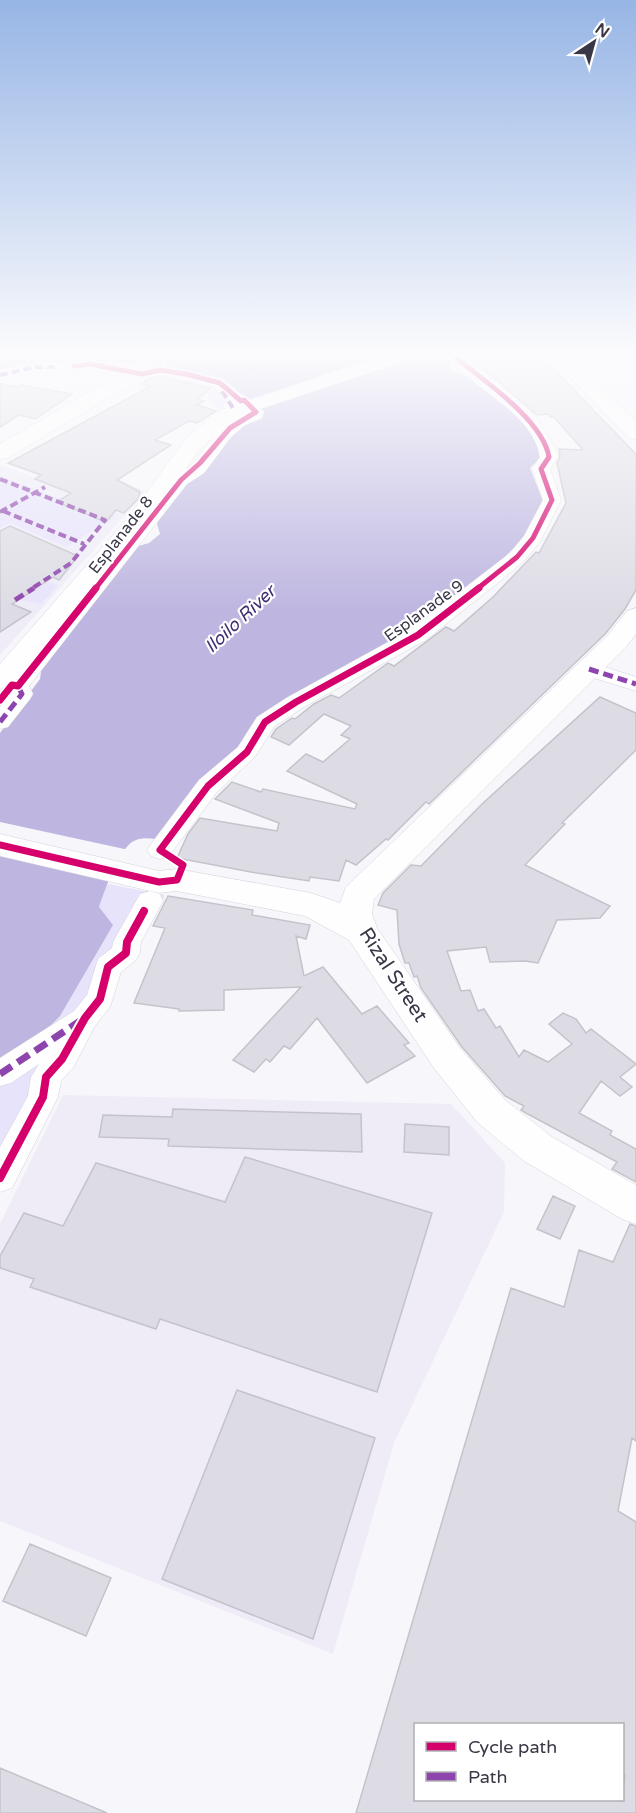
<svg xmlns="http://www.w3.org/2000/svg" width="636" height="1813" viewBox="0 0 636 1813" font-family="'Varela Round',sans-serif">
  <rect width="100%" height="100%" fill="#f7f6fa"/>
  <path fill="#efecf8" d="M58 464 119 479 144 491 142 496 0 655V465L34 477Z
    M63 1095 451 1104 505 1163 504 1212 394 1443 333 1654 0 1521V1224Z"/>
  <path fill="#e7e3fb" d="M157 360 229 386 252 400 225 413 208 400 210 392 216 388 204 381 145 372Z
    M0 476 90 510 94 508 116 516 66 547 10 523 0 528Z
    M48 582 58 585 41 604 20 600Z
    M108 884 165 895 59 1083 0 1193V1066Z"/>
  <path fill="#beb6e0" d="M0 357H401L410 362C423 358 438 353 450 361L449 367 451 370 467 375 503 405C524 411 535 437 543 455L530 468 543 501 525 536 498 564 401 635 276 705 254 723 246 734 241 747 156 839C147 838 140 837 132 842 118 852 105 890 99 907L113 925 60 1016 34 1042 0 1066V733L40 679 42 665 135 547 149 543 160 534 157 524 159 518 252 400 229 386 166 369V362L158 361 151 366 109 361 70 360 51 365 0 371Z"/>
  <path fill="#f7f6fa" d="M0 822 129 850 113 879 0 852Z"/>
  <path fill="#dddce5" stroke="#c4c3cb" stroke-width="1.5" fill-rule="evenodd" d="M473 357H542L636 454V590L625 609 606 633 429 804 426 802 388 840 386 839 356 865 346 860 339 881 310 877 309 881 251 872 177 858 188 834 200 818 277 831 279 823 215 799 232 782 261 792 263 789 355 809 357 804 287 771 306 754 323 762 350 739 341 735 351 726 324 714 289 745 271 737 276 729 292 718 295 719 314 704 331 695 339 698 388 663 394 666 446 627 454 631 493 597 536 552 539 553 566 503 557 463 560 457 559 449 583 450 554 417H550L549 414 537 415 483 368Z
    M160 377 211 388 198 399 204 401 197 405 216 411 197 423 189 421 155 440 171 445 117 480 140 492 138 499 124 513 116 510 106 522 57 502 71 493 35 479 41 475 8 463 151 386 141 384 148 379Z
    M0 384 18 387 21 385 72 394 35 419 19 415 0 427Z
    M10 526 78 556 59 580 53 577 12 604 31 612 0 632V531Z
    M600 697 636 713V750L562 823 565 824 525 865 610 906 600 918 557 920 538 963 525 961 490 962 486 947 447 951 461 991 470 990 478 1011 484 1009 496 1028 500 1026 519 1057 524 1050 548 1062 572 1044 549 1024 563 1013 576 1019 586 1033 591 1029 636 1064 620 1077 632 1087 620 1096 601 1081 579 1113 612 1131 610 1135 636 1149V1182L612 1169 617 1162 526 1113 521 1110 524 1106 505 1096 462 1047 421 988 417 976 414 977 409 963H405L399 944 397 910 378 905 383 893 411 865 421 866 482 804Z
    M168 896 253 910 252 915 310 925 306 939 296 936 304 976 323 967 362 1014 377 1006 409 1043 404 1045 415 1056 367 1083 317 1018 290 1049 284 1046 270 1062 266 1059 254 1072 233 1060 301 987 224 990V1010L179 1011V1009L134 1003 165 928 153 926Z
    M173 1109 361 1114 362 1152 168 1146 169 1139 99 1137 103 1115 172 1117Z
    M405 1124 449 1127V1155L404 1152Z
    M245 1157 432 1213 377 1392 160 1319 156 1329 30 1287 34 1279 0 1268V1256L24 1213 63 1226 96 1163 225 1202Z
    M553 1196 575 1206 560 1239 537 1229Z
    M630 1224 636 1226V1441L632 1438 618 1511 636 1522V1813H356L511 1288 564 1307 579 1250 613 1262ZM416 1725H622V1774L625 1775 622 1800H416Z
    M237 1390 375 1438 313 1639 162 1579Z
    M30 1544 111 1578 86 1636 3 1601Z
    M0 1768 107 1813H0Z"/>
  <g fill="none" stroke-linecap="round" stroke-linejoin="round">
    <defs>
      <path id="minor" d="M447 357H465L511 394 536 417 557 451 558 457 550 469 561 500 540 542 524 561 504 578 426 640 304 707 274 727 255 757 217 792 169 856 160 859 151 856 147 850 151 844 199 780 238 747 257 717 288 697 410 630 510 553 524 536 543 500 532 469 540 457C533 412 472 389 447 357Z
        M90 359 123 368 125 371 117 376 90 369 74 371 66 366 68 363Z
        M35 362H58L66 367 58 372H35L0 380V370Z
        M160 365 223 379 249 401 237 408H225L223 405 229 400 212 386 160 375 149 377 141 372 143 369Z
        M256 406 264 411 262 418 245 425 231 437 204 473 187 484 29 686 33 694 30 699 8 727 0 729V707L11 694 7 686 10 681 175 476 192 465 219 429 233 417Z
        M589 662 636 677V691L581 674 578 669 581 664Z
        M150 891 160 894 163 901 141 942 140 953 136 960 121 972 110 1007 95 1026 73 1068 61 1081 58 1097 12 1188 0 1192V1147L28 1096 31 1077 39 1064 11 1083 0 1086V1058L74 1011 87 995 98 959 112 948 113 942 140 894Z"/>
      <path id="major" d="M140 357H160L141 378 8 458 0 459V444L127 370Z
        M379 357H407L405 361 242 415 227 424 199 450 143 529 10 687 0 689V664L127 519 184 441 212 415 228 407Z
        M550 357H570L636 422V440L629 438Z
        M636 608V634L626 647 374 899 372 914 377 928 460 1048 505 1100 552 1137 636 1185V1224L622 1219 524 1161 477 1122 434 1068 349 940 305 916 177 891 159 893 0 856V834L159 871 177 869 311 893 340 903 346 887 608 635 627 611Z"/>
    </defs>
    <use href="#minor" stroke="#d4d2db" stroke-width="1"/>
    <use href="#major" stroke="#d4d2db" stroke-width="1"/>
    <use href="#minor" fill="#fefefe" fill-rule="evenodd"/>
    <use href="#major" fill="#fefefe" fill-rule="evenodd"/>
    <path stroke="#8e44ad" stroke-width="4" stroke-dasharray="8 4" stroke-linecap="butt" d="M0 375 35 367H58
      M222 391 233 408
      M0 479 105 520 71 563 31 589
      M3 511 84 544
      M0 512 45 487"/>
    <path stroke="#8e44ad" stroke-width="5" stroke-dasharray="10 5" stroke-linecap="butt" d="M15 600 34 588
      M589 669 636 684
      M0 722 22 694 18 686 21 683"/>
    <path stroke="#8e44ad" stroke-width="7" stroke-dasharray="14 7" stroke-linecap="butt" d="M0 1074 80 1021"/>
    <defs>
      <path id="cycleway-far2" d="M455 357C483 380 543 420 549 457L541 469 552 500 533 538 517 557 477 589
        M74 366 90 364 142 374 160 370 186 374 220 383 241 401 244 400 256 412 230 428 200 463 181 480 95 589"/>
      <path id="cycleway-far1" d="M0 700 12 685 18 686 96 588
        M0 845 159 882 177 880 183 865 160 850 208 786 247 752 265 722 296 702 418 635 479 588"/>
      <path id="cycleway" d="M0 1178 43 1097 46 1077 62 1059 85 1018 100 999 108 967 126 953 127 942 144 911"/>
    </defs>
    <use href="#cycleway-far2" stroke="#fff" stroke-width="8"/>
    <use href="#cycleway-far1" stroke="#fff" stroke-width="10"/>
    <use href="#cycleway" stroke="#fff" stroke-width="12"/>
    <use href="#cycleway-far2" stroke="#d6006c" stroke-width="5"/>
    <use href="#cycleway-far1" stroke="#d6006c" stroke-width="7"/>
    <use href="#cycleway" stroke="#d6006c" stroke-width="8"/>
  </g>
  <linearGradient id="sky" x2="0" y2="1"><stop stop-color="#97b5e5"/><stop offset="0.58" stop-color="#fbfbfd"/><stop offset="1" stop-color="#fbfbfd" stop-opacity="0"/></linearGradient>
  <rect width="636" height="611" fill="url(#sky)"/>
  <g text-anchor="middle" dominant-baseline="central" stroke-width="4.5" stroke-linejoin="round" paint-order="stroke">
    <g font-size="16" fill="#3a3846" stroke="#fff">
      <text transform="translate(121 535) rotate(-52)">Esplanade 8</text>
      <text transform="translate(424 611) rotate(-36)">Esplanade 9</text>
    </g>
    <g font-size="18" font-style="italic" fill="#422e73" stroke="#fff">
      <text transform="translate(240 619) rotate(-43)">Iloilo River</text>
    </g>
    <g font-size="20" fill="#3a3846" stroke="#fff">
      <text transform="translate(393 975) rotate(57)">Rizal Street</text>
    </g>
  </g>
  <rect x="414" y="1723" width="210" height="78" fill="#ffffff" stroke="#b0afb5" stroke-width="1.5"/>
  <rect x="426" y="1742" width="30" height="9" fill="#d6006c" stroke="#b0afb5" stroke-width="1.5"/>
  <text x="468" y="1753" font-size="18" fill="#3a3846">Cycle path</text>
  <rect x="426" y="1772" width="30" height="9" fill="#8e44ad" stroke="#b0afb5" stroke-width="1.5"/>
  <text x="468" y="1783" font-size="18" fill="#3a3846">Path</text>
  <g transform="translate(594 42) rotate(36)" stroke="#ffffff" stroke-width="4.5" paint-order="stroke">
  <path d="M0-4.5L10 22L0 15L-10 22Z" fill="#3a3846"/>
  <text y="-9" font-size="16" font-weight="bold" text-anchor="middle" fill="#3a3846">N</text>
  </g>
</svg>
